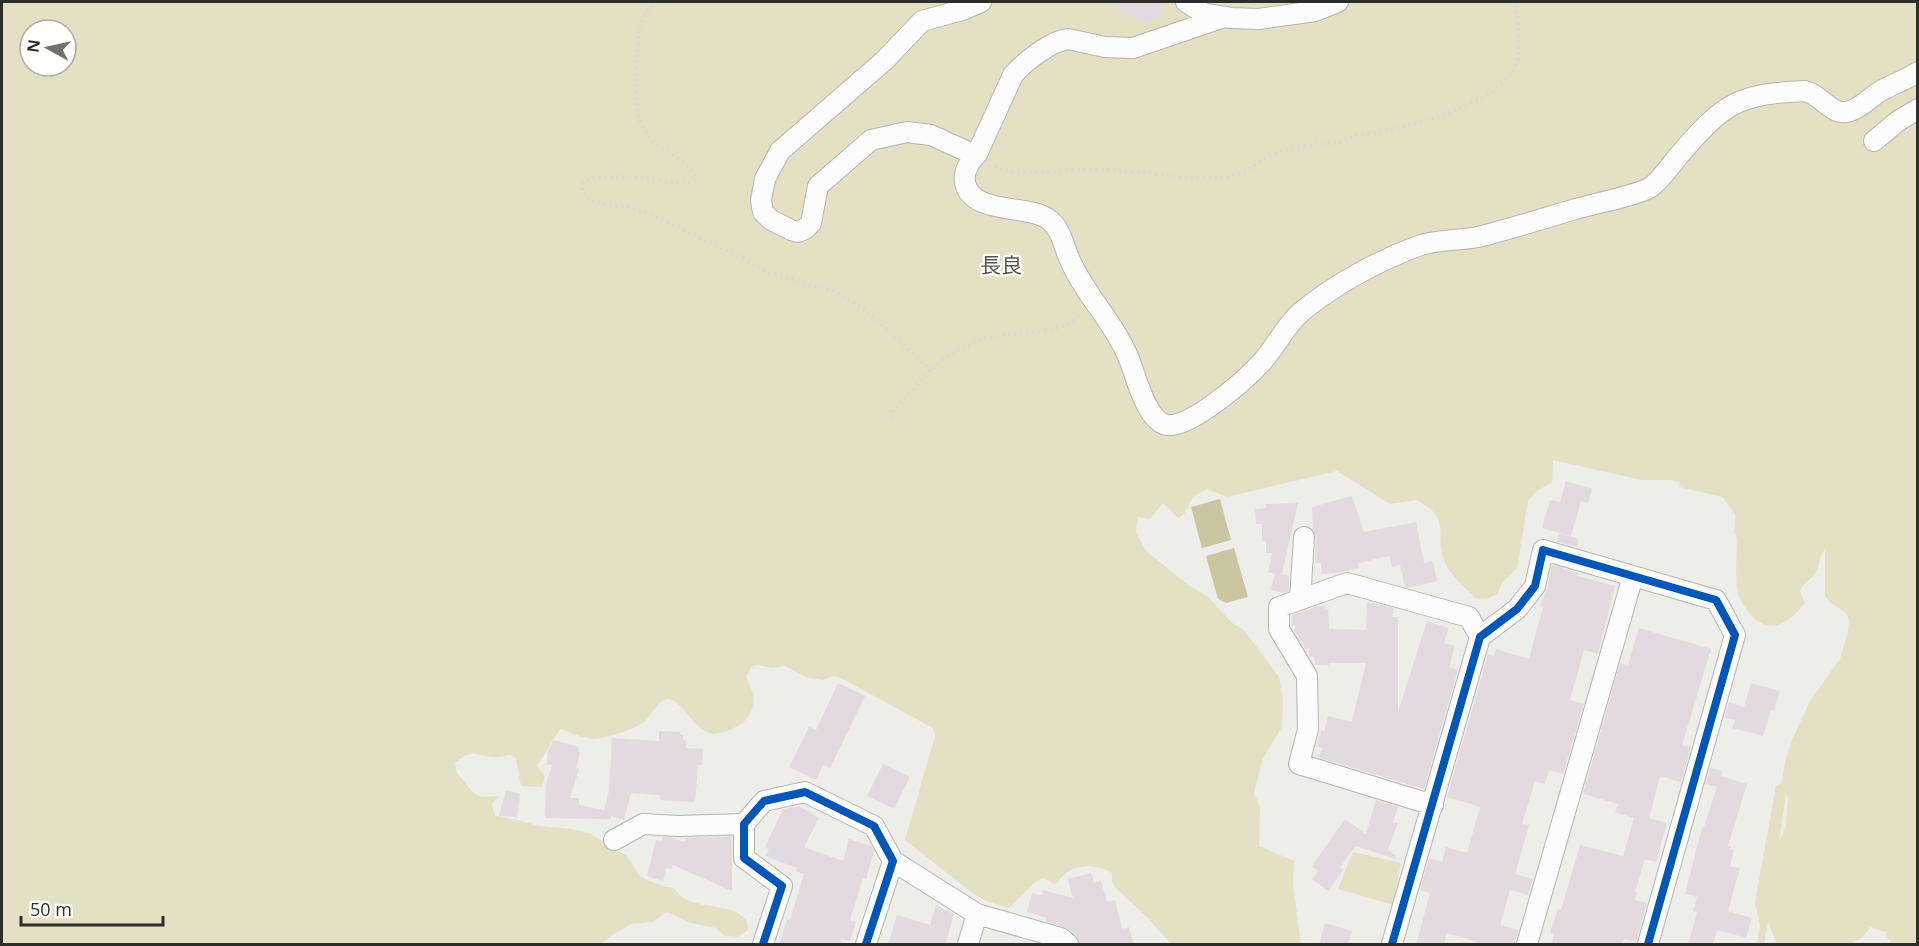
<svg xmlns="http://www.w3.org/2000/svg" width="1919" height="946" viewBox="0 0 1919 946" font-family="'Open Sans','Noto Sans JP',sans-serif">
  <rect width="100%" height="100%" fill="#edede9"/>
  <path fill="#e3e0c3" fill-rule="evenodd" d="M2 2H1917V944H1891L1885 932 1870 927C1865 936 1859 941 1849 944H1777L1768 922 1764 944H1757L1760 925 1755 902 1776 786 1782 783 1785 762 1792 740 1810 701 1840 659 1848 632 1849 619 1845 612 1832 604 1825 596V550C1818 555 1821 564 1816 572 1811 580 1806 580 1800 591L1805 603C1788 624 1767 638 1747 610 1743 604 1737 596 1737 589 1735 572 1737 554 1737 538L1734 533 1735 515 1723 497 1679 487 1680 482 1670 480H1641L1553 460 1552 482 1537 491 1528 501 1517 568 1502 583 1497 594 1486 599 1475 598C1466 588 1450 575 1445 563 1433 533 1454 519 1416 500L1390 504 1337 471 1227 497 1207 489 1193 497 1184 514 1178 518 1163 503 1150 519 1138 517 1136 532 1146 551 1187 584 1208 597 1232 623 1243 629 1279 677 1283 700 1282 727 1263 758 1254 793 1260 807 1259 846 1294 861 1293 885 1301 944H1171L1146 916 1115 887 1112 881V873C1094 862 1068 864 1057 883L1054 884 1043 878 1035 882 1009 908 986 901 971 892 905 840 935 736 933 728 839 677 834 676 823 680 808 678 785 666 772 668 757 665 752 666 746 676C750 689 758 697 751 711 748 720 740 725 732 729 714 736 709 736 695 723 690 717 676 699 669 699 657 699 652 716 643 723 635 729 606 738 595 739 585 739 570 732 560 729L537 766 545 776 542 787 521 786 516 758 510 755C504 756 497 758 491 757 473 754 470 750 455 763L457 773 473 792 481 797 498 796 492 804 495 816 518 820 539 826 571 829 589 833 628 857 639 875 645 879 662 886 674 888C686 909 716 903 736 912 740 914 744 918 747 921L748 930 738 937 725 936 716 928 691 923 667 912 652 922 631 924 609 937 601 944H2ZM30 30H66V66H30ZM1786 794 1788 797 1786 825 1779 843Z
    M1353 852 1401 863 1393 905 1338 889Z"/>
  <path fill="#cbc6a0" d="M1220 499 1231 540 1202 548 1191 507Z
    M1234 548 1248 597 1226 603 1218 599 1206 556Z"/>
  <path fill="#e3dadf" d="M1111 2H1162L1161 16 1141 24Z
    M1566 481 1592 489 1588 503 1581 501 1571 536 1542 528 1550 500 1560 502Z
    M1352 496 1364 532 1416 522 1424 563 1433 561 1437 581 1408 588 1405 587 1400 565 1392 567 1390 556 1358 563 1359 568 1337 573 1321 574V563H1315L1316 538 1313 530 1312 507Z
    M1298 503 1282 574 1289 576V591L1284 593 1271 590 1275 574 1268 572 1272 553H1266V541H1262V524H1256L1255 509 1266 508V504Z
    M1559 533 1579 539 1577 547 1557 542Z
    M1552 565 1579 573 1578 576 1615 586 1598 654 1584 650 1570 700 1584 704 1563 774 1549 770 1545 784 1535 781 1522 824 1529 825 1515 874 1533 879 1528 895 1510 890 1500 925 1518 930 1515 945H1486L1447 933 1444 945H1416L1430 893 1420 890 1429 858 1442 862 1446 847 1467 853 1480 807 1447 797 1488 654 1494 656 1496 649 1529 659 1543 607 1540 606 1547 589Z
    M1367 602 1394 608 1392 617H1398V712L1427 621 1449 628 1444 643 1455 646 1449 667 1458 670 1424 789 1319 758 1322 748 1317 747 1321 731H1324L1328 716 1352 722 1366 663H1329V665H1315L1314 657 1309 656V648L1305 649 1302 641H1300L1295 633V626H1292V615L1319 606H1325V608L1328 609 1329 629 1366 630Z
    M1639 628 1711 649 1682 745 1691 747 1681 782 1660 776 1649 818 1667 823 1656 862 1645 859 1635 892H1637L1635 900 1647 903 1636 942 1624 939 1622 945H1551L1554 934 1550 933 1558 909 1561 910 1580 845 1623 856 1634 818 1615 812 1618 804 1583 794 1620 663 1628 665Z
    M838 683 865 696 830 768 823 765 816 780 789 767 809 727 816 730Z
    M1751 683 1780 691 1774 711 1771 710 1763 736 1732 728 1735 720 1724 718 1729 702 1744 707Z
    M659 731 680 732V735H683V740H686V748L703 749 702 765H698L695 802 661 800 659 795 631 793 624 820 611 816V819L545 818 546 784 552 765 547 764 548 750 554 740 578 747 580 754 576 768 579 769 570 798H579V805L604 810 609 791 612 738 659 741Z
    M883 764 910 777 894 809 867 796Z
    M1710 768 1722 771 1720 776 1747 784 1728 846H1731L1730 849 1734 850 1730 866 1740 868 1728 911 1752 918 1746 938 1717 930 1713 945H1688L1697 912 1693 911 1697 897 1685 894 1702 827H1704L1717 787 1706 784Z
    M506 790 520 794 517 817 499 816Z
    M1376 800 1398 807 1393 822 1398 823 1388 850 1396 856 1395 859 1355 846 1340 868 1343 870 1328 891 1312 879 1318 871 1312 866 1345 819 1366 834Z
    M799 806 819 818 804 847 843 861 849 839 871 846 874 851 866 879 863 878 850 920 856 922 850 941 841 939 840 945H779L787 919 790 920 804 874 796 871 797 868 765 856 769 849 765 847 783 809Z
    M732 836V891L673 865 672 869 666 868 663 881 647 876 656 840 662 841 663 837H668L685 842 686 838Z
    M1091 873 1094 883 1101 881 1107 902 1115 900 1122 929 1129 927 1134 945H1080L1076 935 1068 929 1046 921 1047 918 1027 912 1032 893 1042 895 1043 890 1073 898 1068 879Z
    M936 905 954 914 945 945H888L897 915 930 925Z
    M1325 923 1352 931 1348 945H1319Z"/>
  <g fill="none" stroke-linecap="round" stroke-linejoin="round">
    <defs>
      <path id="minor" d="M1186 2 1205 14 1232 18 1259 19 1315 11 1338 2
        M1224 17 1133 48 1105 47 1068 39C1051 41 1024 62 1013 75L977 154C969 162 963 171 965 183 972 215 1027 204 1048 219 1061 228 1063 244 1069 258 1084 294 1114 322 1129 359 1136 376 1146 421 1167 425 1189 429 1244 381 1259 365 1275 349 1284 327 1301 312 1334 285 1377 261 1418 246 1437 239 1458 241 1478 237 1511 229 1544 218 1576 209 1592 204 1639 195 1651 187 1662 179 1672 163 1681 153 1724 103 1738 94 1805 91 1818 94 1825 106 1837 111 1852 117 1868 99 1879 92 1891 85 1905 80 1918 72
        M1874 141 1898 121 1918 109
        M973 158 966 151 931 135 907 132 871 140 818 186 811 223 805 229 798 232 791 230 771 220 763 212 761 200 765 179 780 151 885 60 922 21 962 10 981 2
        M1300 600 1304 537
        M1433 805 1299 764 1308 729 1307 676 1279 629V607L1347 583 1469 617 1480 637
        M614 840 643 824 678 826 744 824
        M893 861 977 914
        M763 944 782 886 744 858V824L764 801 805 792 874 826 893 861 866 944
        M968 944 977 914 1061 938 1068 944
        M1392 944 1480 637 1517 609 1535 586 1543 550 1716 600 1735 635 1648 944
        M1527 944 1633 576"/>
    </defs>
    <use href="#minor" stroke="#b5b5b3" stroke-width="22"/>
    <path stroke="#d9d9d8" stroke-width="4" stroke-dasharray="1.5 4.5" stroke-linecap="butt" d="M658 2C651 7 644 15 641 23 636 38 634 101 638 116 640 124 645 133 651 140 665 154 689 160 696 179L691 183H684C663 181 598 169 583 183L582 191 591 202 627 207 647 213 748 260 765 271 835 292 865 309 931 371
      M989 165 1010 172 1023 173 1096 169 1150 173 1188 179 1227 177 1247 171 1262 159 1284 150 1316 144 1338 143 1361 134 1379 133 1451 113 1492 93 1513 72 1519 54 1516 2
      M893 418V411C914 387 936 359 966 346 978 340 992 336 1006 334 1029 331 1064 334 1080 314"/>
    <use href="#minor" stroke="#fcfcfc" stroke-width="20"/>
    <defs>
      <path id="cycleway" d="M763 944 782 886 744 858V824L764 801 805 792 874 826 893 861 866 944
        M1392 944 1480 637 1517 609 1535 586 1543 550 1716 600 1735 635 1648 944"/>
    </defs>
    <use href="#cycleway" stroke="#fffffe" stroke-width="11"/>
    <use href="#cycleway" stroke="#0057b8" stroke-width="8"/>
  </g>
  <g text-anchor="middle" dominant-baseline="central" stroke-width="4.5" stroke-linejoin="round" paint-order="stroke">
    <g font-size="21" fill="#55544f" stroke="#fffffe">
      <text x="1001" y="265">長良</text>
    </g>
  </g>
  <rect width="1919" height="946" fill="none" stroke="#2d2d2b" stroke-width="6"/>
  <g transform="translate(48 48) rotate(278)"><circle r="28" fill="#fffffe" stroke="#ababaa" stroke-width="1.5"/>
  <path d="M0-4.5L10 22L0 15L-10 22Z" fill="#70706e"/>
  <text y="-9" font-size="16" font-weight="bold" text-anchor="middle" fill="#2d2d2b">N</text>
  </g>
  <path d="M21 916v9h142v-9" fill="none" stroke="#2d2d2b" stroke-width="3"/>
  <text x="30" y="916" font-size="18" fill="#2d2d2b" stroke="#fffffe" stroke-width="4.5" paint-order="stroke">50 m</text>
</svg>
